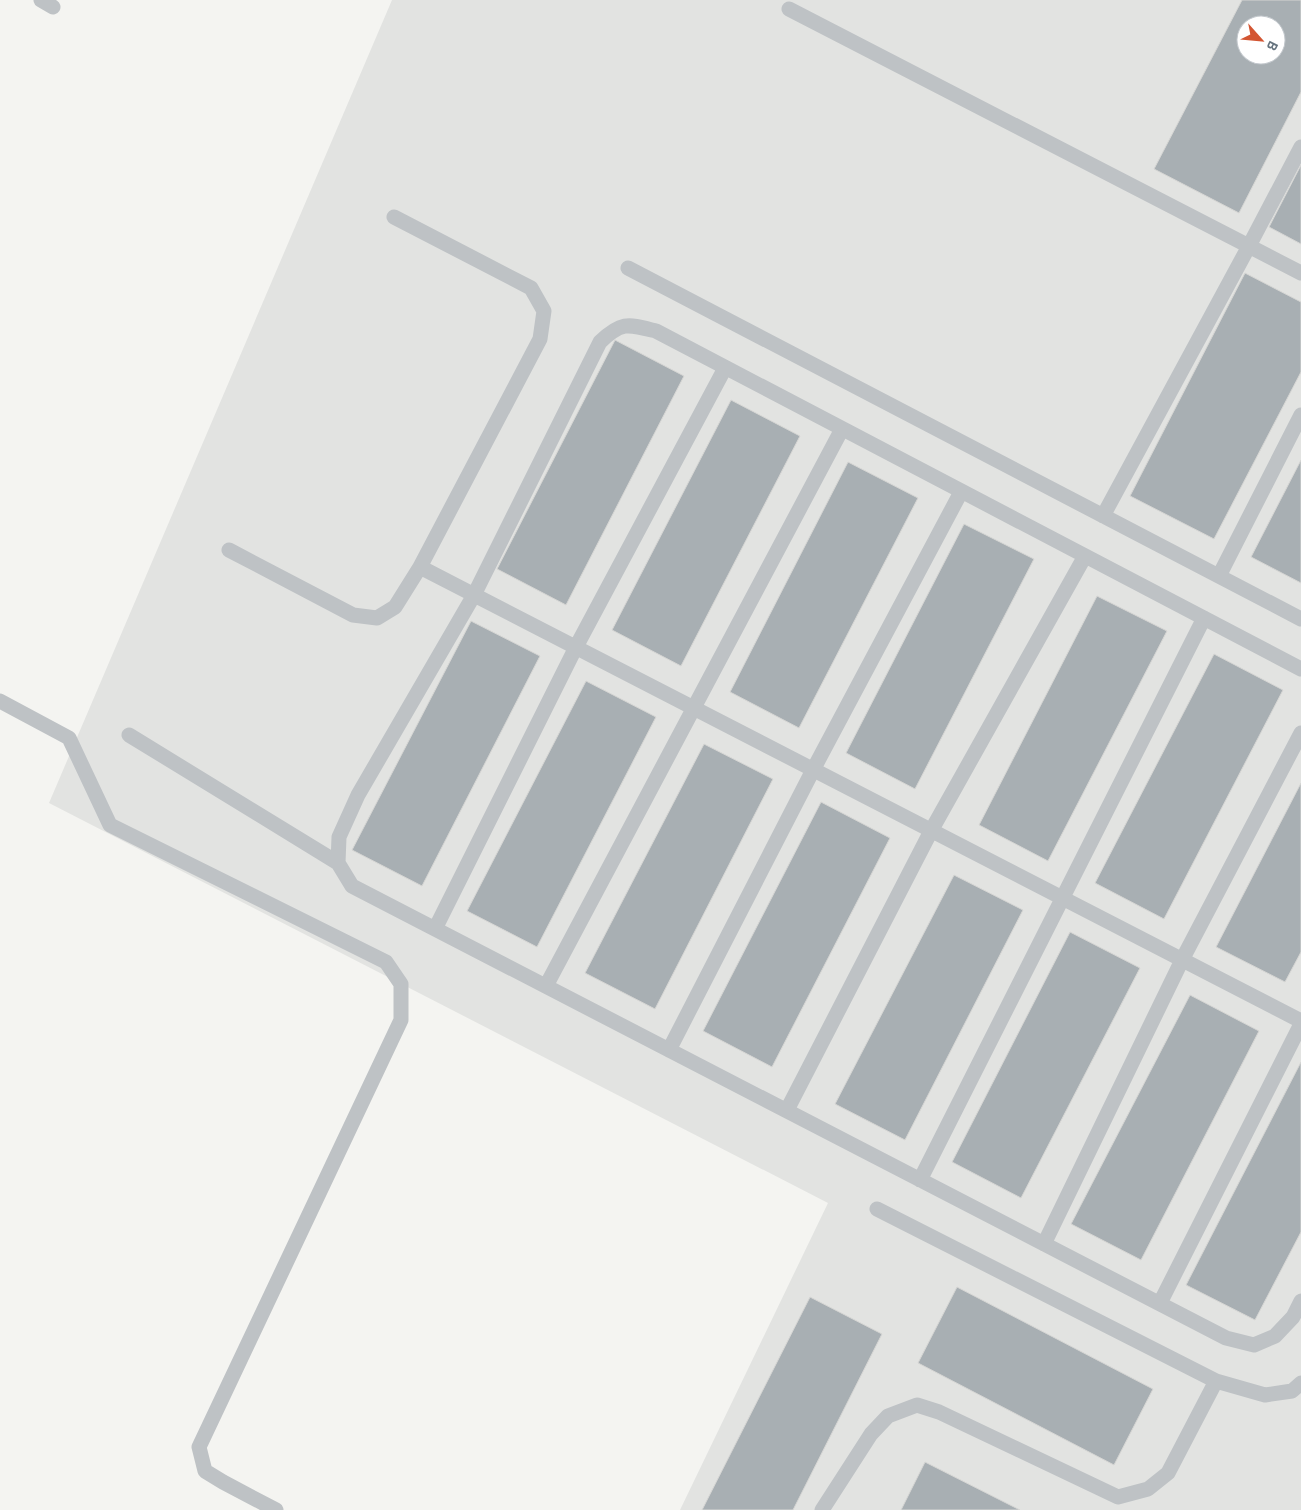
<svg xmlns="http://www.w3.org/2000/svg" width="1301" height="1510" viewBox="0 0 1301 1510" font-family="'Archivo Narrow',sans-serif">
  <rect width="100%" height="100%" fill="#f4f4f1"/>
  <path fill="#e2e3e1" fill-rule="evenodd" d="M392 0H1301V1510H680L828 1203 49 803ZM1246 25H1276V55H1246Z"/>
  <path fill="#a8afb3" stroke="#d6d6d4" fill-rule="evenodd" d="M1242 0H1301V92L1239 213 1154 169ZM1246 25H1276V55H1246Z
    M1301 165V244L1269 227Z
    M1245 273 1301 302V372L1214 539 1130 496Z
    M615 340 684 376 566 605 497 569Z
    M731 400 800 436 681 666 612 630Z
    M1301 460V583L1251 557Z
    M848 462 918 498 799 728 730 692Z
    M964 524 1034 559 915 789 846 753Z
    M1097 596 1167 631 1048 861 979 825Z
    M471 621 540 656 422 886 352 850Z
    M1214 654 1283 690 1164 919 1095 883Z
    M586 681 656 717 537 947 467 911Z
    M704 744 773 779 655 1009 585 973Z
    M1301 783V952L1285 982 1216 947Z
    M821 802 890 838 772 1067 703 1031Z
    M954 875 1023 910 905 1140 835 1104Z
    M1070 932 1140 968 1021 1198 952 1162Z
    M1190 995 1259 1031 1141 1260 1071 1224Z
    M1301 1062V1232L1255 1320 1186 1285Z
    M957 1287 1153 1389 1114 1465 918 1363Z
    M810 1297 882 1334 793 1510H702Z
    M925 1462 1020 1510H901Z"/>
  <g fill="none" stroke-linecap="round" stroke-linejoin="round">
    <path stroke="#bec2c5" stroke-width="15" d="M41 0 53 7
      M789 9 1301 273
      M628 268 1301 619
      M1103 516 1249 246 1301 147
      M229 550 353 615 377 618 395 607 420 567 540 339 544 311 531 288 394 217
      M420 567 1301 1021
      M1219 576 1301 415
      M1301 669 656 331C628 324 622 321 600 342L474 595 358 795 339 837 338 863 352 886 1226 1338 1254 1345 1275 1336 1293 1317 1301 1301
      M0 701 69 738 110 825 386 962 401 984V1020L199 1447 205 1471 223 1482 276 1510
      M129 735 338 863
      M435 929 576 647 725 368
      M546 986 842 429
      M669 1050 813 770 961 492
      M787 1110 931 831 1085 556
      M920 1180 1204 618
      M877 1209 1216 1381 1265 1395 1292 1391 1301 1383
      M1044 1244 1182 960 1301 733
      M1160 1303 1301 1024
      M822 1510 871 1434 888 1416 917 1405 939 1412 1118 1497 1148 1489 1168 1473 1216 1381"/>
  </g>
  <g transform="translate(1261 40) rotate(117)"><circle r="24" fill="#ffffff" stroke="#c2c7cc"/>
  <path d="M0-4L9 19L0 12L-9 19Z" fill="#d35532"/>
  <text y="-8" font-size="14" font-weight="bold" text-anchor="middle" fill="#66747f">B</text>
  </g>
</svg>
